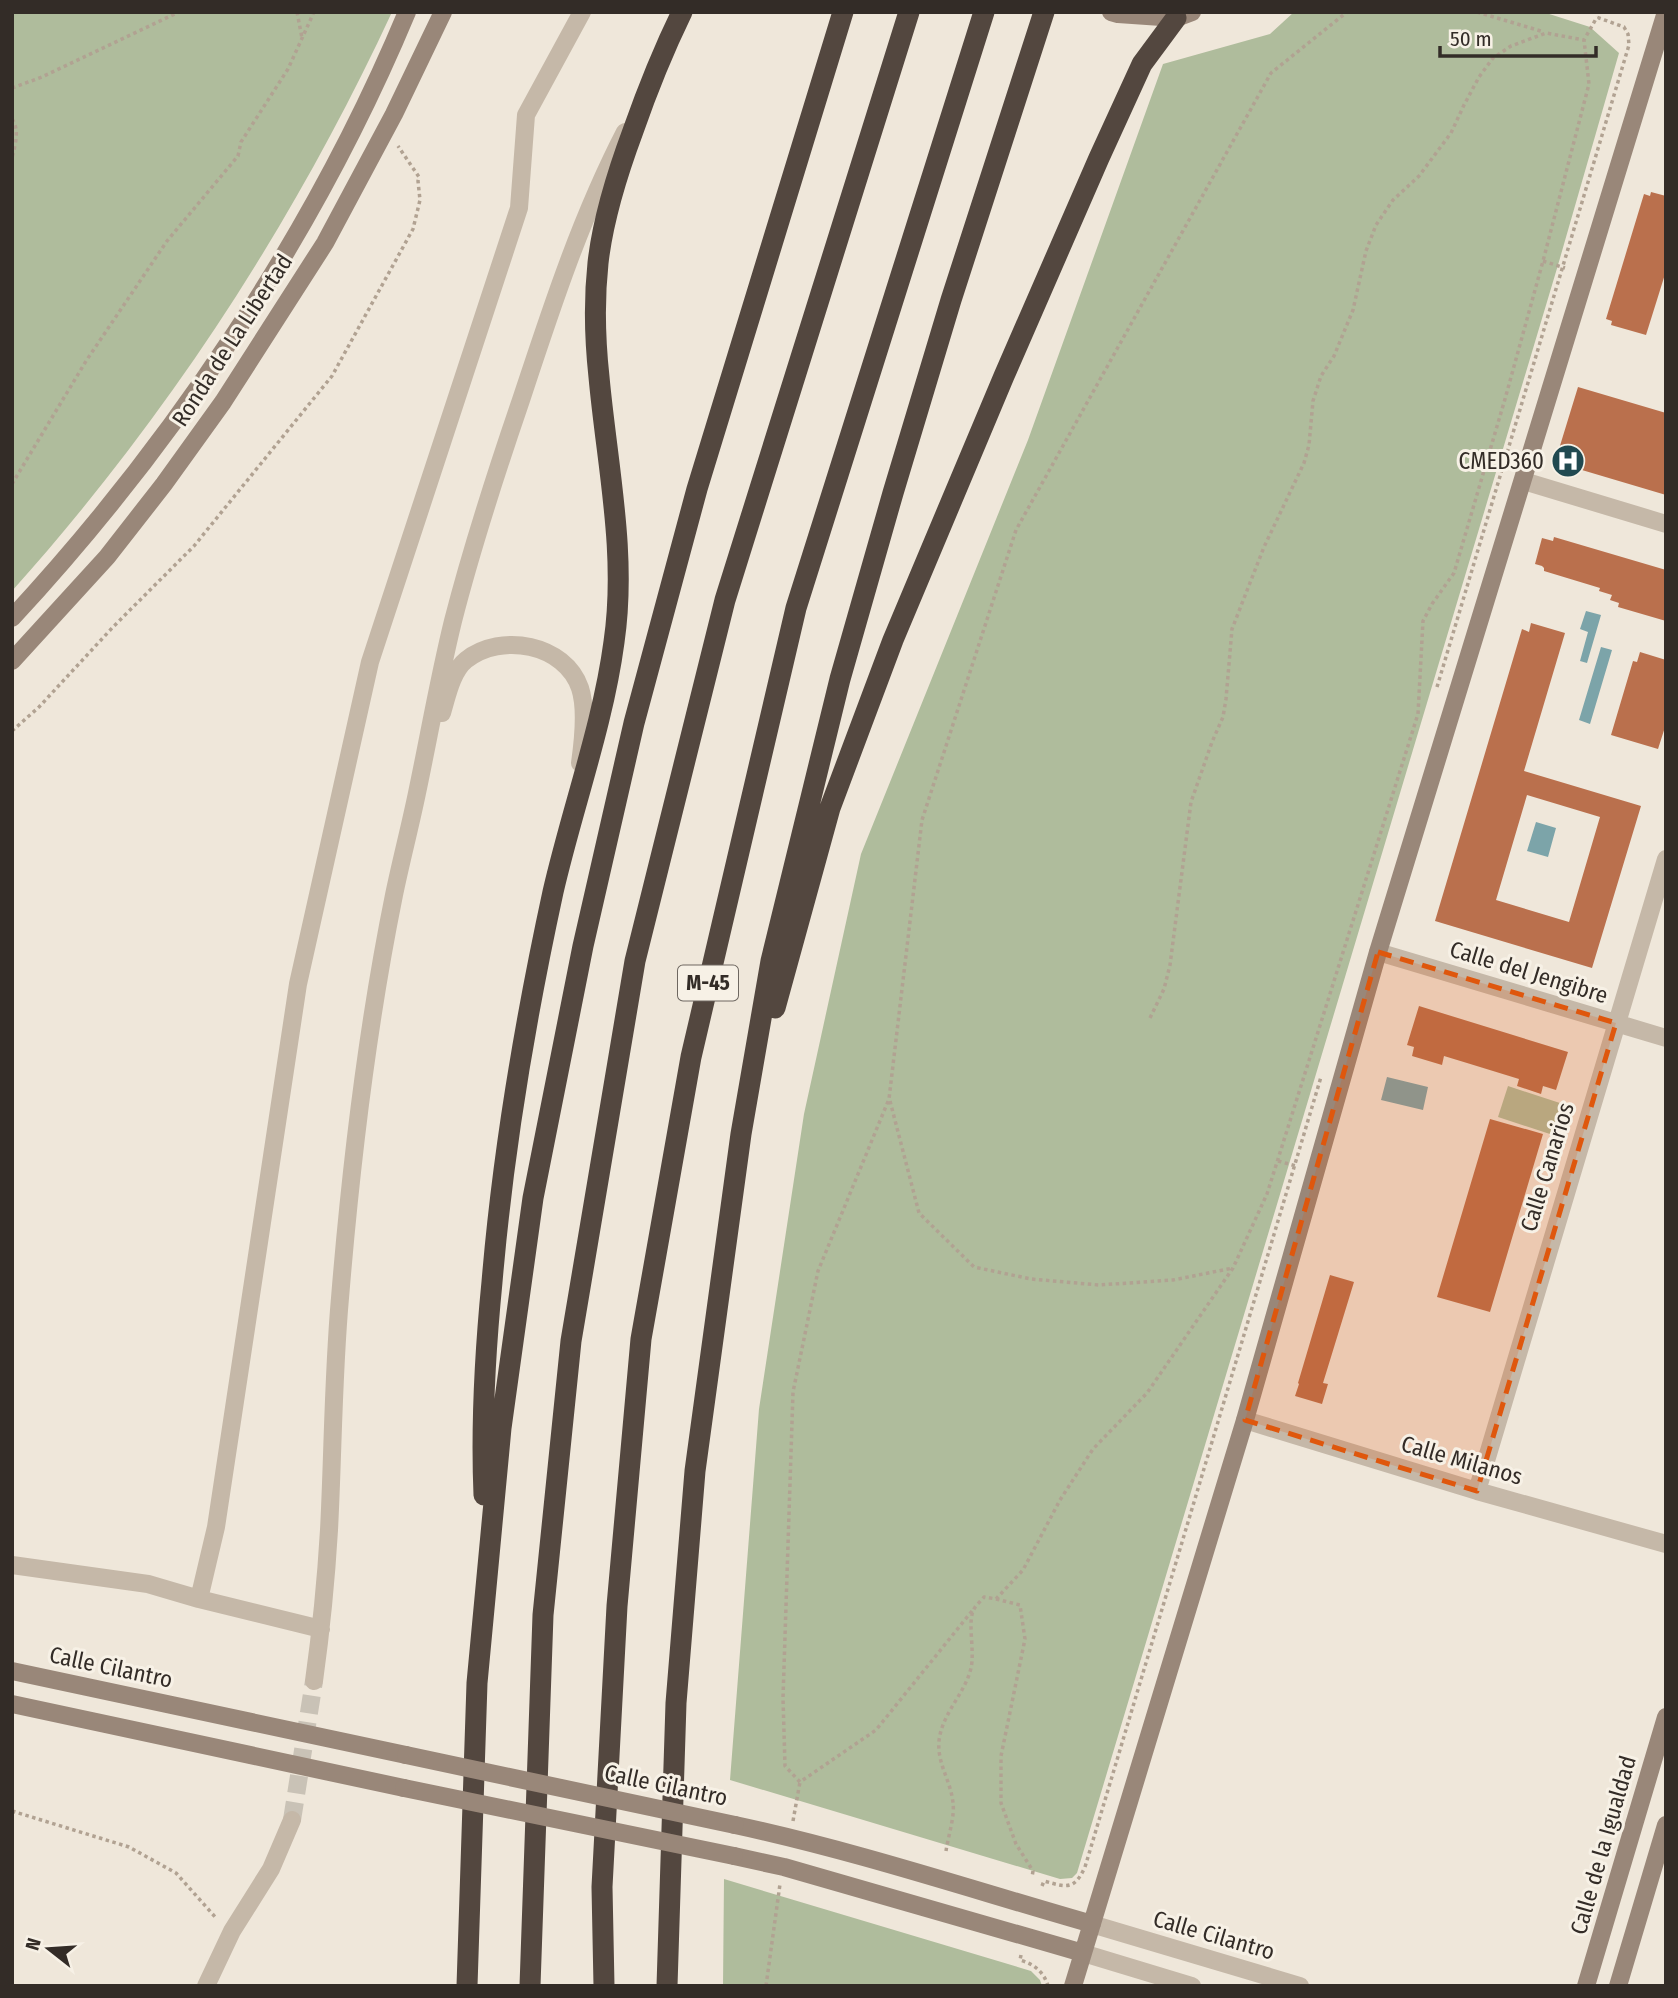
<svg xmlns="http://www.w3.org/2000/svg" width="1678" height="1998" viewBox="0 0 1678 1998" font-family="'Fira Sans Condensed',sans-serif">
  <rect width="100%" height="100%" fill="#efe7da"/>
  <path fill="#afbc9c" d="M12 12H392C294 223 167 418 12 591Z
    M1294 12H1543L1590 27 1619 53 1558 265 1077 1873 1072 1878 1060 1879 730 1780 759 1409 804 1114 861 854 1028 440 1163 64 1270 34Z
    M1508 1086 1566 1105 1556 1136 1498 1117Z
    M724 1879 1031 1971 1040 1980 1042 1986H723Z"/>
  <path fill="#7ca4a9" d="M1586 611 1601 615 1587 663 1580 661 1588 632 1580 629Z
    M1601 647 1612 650 1590 724 1579 720Z
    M1536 822 1556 828 1548 857 1527 851Z
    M1387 1077 1428 1087 1423 1110 1381 1100Z"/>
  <path fill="#ba704d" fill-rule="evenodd" d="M1651 192 1666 196V271L1646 335 1611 325 1612 321 1606 319 1644 194 1650 196Z
    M1578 387 1666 413V495L1555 462Z
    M1554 537 1666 570V621L1618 607 1619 603 1610 600 1612 595 1599 591 1600 588 1544 571V568L1542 566 1535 564 1542 538 1553 541Z
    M1531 623 1565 633 1524 771 1641 806 1592 968 1435 921 1522 629 1529 632ZM1527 795 1600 817 1569 922 1496 900Z
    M1640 652 1666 660V724L1658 749 1611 735 1633 661 1637 662Z
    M1419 1006 1568 1052 1556 1090 1543 1086 1541 1094 1517 1086 1519 1079 1467 1063 1444 1056 1442 1065 1412 1056 1414 1047 1407 1045Z
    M1490 1119 1543 1134 1490 1312 1437 1297Z
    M1330 1275 1354 1282 1323 1383 1328 1384 1322 1404 1295 1396 1299 1384 1298 1383Z"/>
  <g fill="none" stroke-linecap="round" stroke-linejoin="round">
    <path stroke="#c9c2b6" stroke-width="18" stroke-dasharray="18 9" stroke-linecap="butt" d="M292 1820 314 1681"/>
    <path stroke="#b1a292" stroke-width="3.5" stroke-dasharray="3.5 3.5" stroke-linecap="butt" d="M297 12 302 38
      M1477 12 1544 32
      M12 88 42 77 179 12
      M12 119C20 130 15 145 12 158
      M1543 261 1565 268
      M12 484 86 361 167 241 238 156 241 142 288 69 314 12
      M1437 687 1629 45 1628 34 1624 27 1599 18 1601 12
      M12 731 39 707 113 627 194 546 332 376 413 229 420 200 418 181 419 177 398 146
      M1150 1018 1164 989 1170 965 1191 802 1212 742 1223 717 1226 699 1232 629 1264 547 1304 463 1309 445 1313 401 1321 376 1334 356 1353 310 1366 251 1376 225 1393 200 1419 176 1451 133 1464 105 1479 77 1493 58 1511 46 1546 33 1584 40 1597 17
      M890 1101 919 1213 974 1267 1031 1279 1099 1285 1173 1280 1233 1268
      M1278 1161 1296 1166
      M996 1599 1020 1605 1025 1639 1001 1756V1803L1016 1844 1033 1871 1032 1877
      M972 1611 876 1730 800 1782 785 1766 783 1698 793 1392 818 1271 889 1099 922 820 1016 530 1271 73 1347 12
      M12 1811 129 1847 176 1873 217 1919
      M793 1821 800 1782
      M946 1851C948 1837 955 1816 953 1803 951 1781 937 1764 939 1741 942 1713 965 1694 971 1668 975 1651 967 1621 974 1609 976 1605 981 1601 984 1597L996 1599 1023 1570 1060 1500 1093 1449 1147 1393 1233 1268 1267 1194 1418 714 1423 621 1432 604 1454 573 1505 399 1543 261 1589 84 1584 40
      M1042 1886 1044 1881C1066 1887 1074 1891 1085 1867L1321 1077
      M1021 1955 1020 1960C1034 1964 1044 1972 1048 1986
      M766 1986 780 1884"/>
    <path stroke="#c5b8a8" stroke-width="18" d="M1524 481 1666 524
      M442 713C447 696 452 671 466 660 501 632 565 644 580 688 587 709 583 742 580 763
      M1378 952 1666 1038
      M1245 1420 1477 1491 1666 1544
      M1477 1491 1666 859
      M12 1565 148 1584 199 1599 321 1629
      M199 1599 216 1527 298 984 370 662 519 208 526 115 582 12
      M314 1681C321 1631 326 1581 329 1530 333 1453 333 1376 340 1298 351 1163 367 1028 394 895 401 861 410 827 417 793 429 736 439 678 453 621 472 547 496 473 521 400 551 309 581 217 625 132
      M1092 1924 1300 1986
      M1083 1953 1192 1986
      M206 1986 232 1931 271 1869 292 1820"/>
    <path stroke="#998779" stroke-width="18" d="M1111 12 1118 14 1176 18 1192 12
      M12 618C174 443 315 233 407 12
      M12 661 107 557 164 484 223 402 325 243 394 114 443 12
      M12 1671 406 1755
      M12 1704 404 1788
      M735 1825C856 1851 973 1890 1092 1924
      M734 1856 784 1867 1083 1953
      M1073 1986 1245 1420 1378 952 1666 12
      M1586 1986 1666 1717
      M1618 1986 1666 1825"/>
    <path stroke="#53473f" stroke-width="21" d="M775 1008 830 808 893 640 1004 376 1099 158 1142 64 1176 18
      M484 1495C481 1424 485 1353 492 1282 503 1151 525 1021 553 892 572 809 603 725 614 642 627 553 607 465 599 377 595 340 594 300 598 263 603 218 617 174 633 131 647 91 663 51 682 12
      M467 1986 477 1683 501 1428 533 1198 583 946 634 723 697 489 843 12
      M530 1986 543 1615 571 1341 635 961 725 600 909 12
      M604 1986 602 1887 617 1606 641 1339 691 1057 796 608 984 12
      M667 1986 676 1703 695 1471 741 1134 771 961 840 679 893 493 951 300 1044 12"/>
    <path stroke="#998779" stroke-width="18" d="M406 1755 735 1825
      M404 1788 734 1856"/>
  </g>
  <path fill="#df570d" fill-opacity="0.2" stroke="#df570d" stroke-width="5" stroke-dasharray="14 9" stroke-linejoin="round" d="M1378 952 1616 1023 1477 1491 1245 1420Z"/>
  <defs>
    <symbol id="hospital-disc" viewBox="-11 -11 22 22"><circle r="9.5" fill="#214950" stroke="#f7f1e6"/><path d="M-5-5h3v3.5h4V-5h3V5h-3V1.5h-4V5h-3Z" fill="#fff"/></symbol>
  </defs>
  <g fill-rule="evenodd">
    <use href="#hospital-disc" x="1549" y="442" width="38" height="38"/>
  </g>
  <g text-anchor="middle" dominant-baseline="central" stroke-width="6" stroke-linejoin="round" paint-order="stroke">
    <rect fill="#f7f1e6" stroke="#6e6760" stroke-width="2" x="678" y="965.5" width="60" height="35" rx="5"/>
    <g font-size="21" font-weight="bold" fill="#332c27">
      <text x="708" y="983">M-45</text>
    </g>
    <g font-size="23" fill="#332c27" stroke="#f7f1e6">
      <text transform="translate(232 340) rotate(-57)">Ronda de La Libertad</text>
      <text transform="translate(1529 972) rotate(17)">Calle del Jengibre</text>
      <text transform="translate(1547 1167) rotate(-73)">Calle Canarios</text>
      <text transform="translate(1462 1460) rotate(16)">Calle Milanos</text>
      <text transform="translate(111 1667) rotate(12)">Calle Cilantro</text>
      <text transform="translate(666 1785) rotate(12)">Calle Cilantro</text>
      <text transform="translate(1603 1845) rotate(-74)">Calle de la Igualdad</text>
      <text transform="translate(1214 1935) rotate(16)">Calle Cilantro</text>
    </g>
    <g font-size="23" fill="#332c27" stroke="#f7f1e6" text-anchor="end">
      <text x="1544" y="461">CMED360</text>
    </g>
  </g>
  <rect width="1678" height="1998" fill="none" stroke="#332c27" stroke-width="28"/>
  <g transform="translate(49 1949) rotate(287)" stroke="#f7f1e6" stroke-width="5" paint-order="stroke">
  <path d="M0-5L12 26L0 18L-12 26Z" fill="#332c27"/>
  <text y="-10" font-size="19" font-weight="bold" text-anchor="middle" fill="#332c27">N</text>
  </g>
  <path d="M1440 46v10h156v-10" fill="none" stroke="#332c27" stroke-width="3.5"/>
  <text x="1450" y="46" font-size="21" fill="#332c27" stroke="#f7f1e6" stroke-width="5" paint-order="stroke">50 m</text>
</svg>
